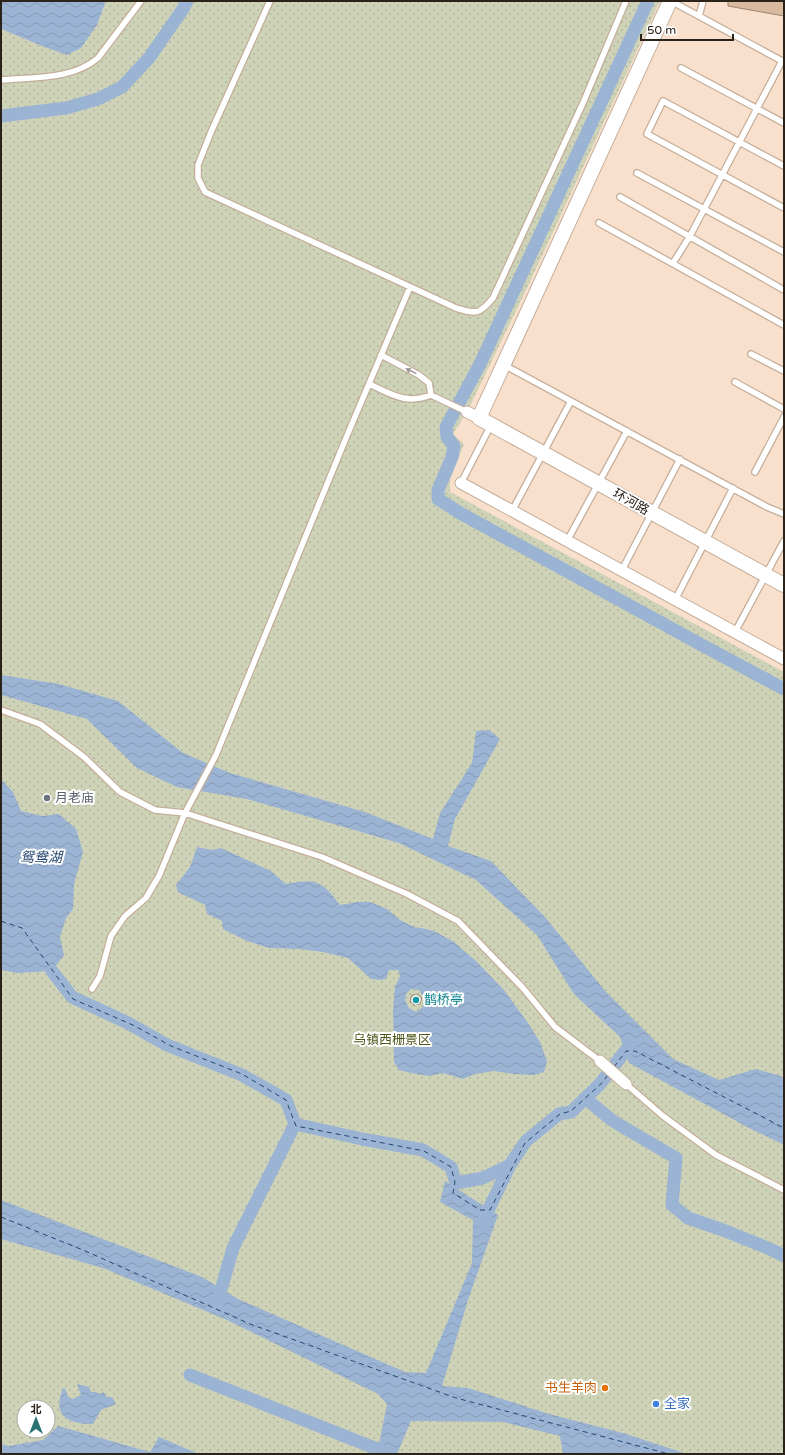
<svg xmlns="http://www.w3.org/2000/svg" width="785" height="1455" viewBox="0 0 785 1455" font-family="'Varela Round','Noto Sans SC',sans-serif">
  <defs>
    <pattern id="park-dots" width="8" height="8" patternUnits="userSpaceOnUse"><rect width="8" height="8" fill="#ced3b8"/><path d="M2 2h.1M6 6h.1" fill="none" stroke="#b1b59e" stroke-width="1.8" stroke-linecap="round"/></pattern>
    <pattern id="water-waves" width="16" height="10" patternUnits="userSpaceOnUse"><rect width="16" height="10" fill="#9cb4d3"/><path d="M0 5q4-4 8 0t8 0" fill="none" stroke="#879ab5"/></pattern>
  </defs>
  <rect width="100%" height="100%" fill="#f8e0cc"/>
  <path fill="url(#park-dots)" fill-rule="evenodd" d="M106 1H660L529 284 467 412 453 434 464 444 450 480V492L784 672V1454H1V29L42 46 97 25ZM24 1407H48V1431H24Z"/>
  <path fill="url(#water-waves)" fill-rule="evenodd" d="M1 1H106L97 25 81 48 67 55 42 46 1 29Z
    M1 675 59 684 118 701 183 753 230 773 365 812 433 839 440 813 472 763 476 731 489 730 500 739 455 819 448 846 491 861 545 917 606 992 673 1059 719 1080 756 1069 781 1076 784 1079V1145L751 1129 629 1063 620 1037 574 994 537 935 476 880 399 843 247 799 177 787 137 768 87 719 1 695Z
    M1 779 13 792 21 811 42 816 59 814 76 829 83 852 74 884 73 909 66 918 60 937 64 955 52 971 17 973 1 970Z
    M197 847 212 850 221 848 271 871 286 884C315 878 322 880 340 905L357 902H370L387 909 400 920 414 927 426 929 436 932 454 942 477 962 504 990 528 1023 540 1042 547 1061 544 1072 534 1075 514 1074 494 1071 475 1074 463 1079 443 1073 429 1076 411 1073 399 1070 394 1062 393 1010 395 987 400 976 398 970H389L386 979 379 980 371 979 348 958 323 952 299 949 269 948 247 941 223 929 222 921 207 914 205 905 178 892 176 885 190 867ZM411 989 419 990 425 999 423 1007 416 1012 409 1008 405 1000 406 994Z
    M445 1181 498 1215 469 1297 442 1386 468 1388 549 1414 623 1433 687 1454H563L560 1436 503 1422 411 1421 397 1454H377L387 1404 378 1394 227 1320 103 1268 1 1239V1200L202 1277 238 1299 405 1372 426 1373 472 1263 473 1220 440 1202Z
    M77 1384 89 1387 91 1392H96L99 1394 104 1392 106 1397H112L116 1404 101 1410 93 1424C66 1424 51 1414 64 1387L69 1398 73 1399 81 1395Z
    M58 1426 150 1452 159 1437 199 1454H1V1444L9 1446 43 1440Z"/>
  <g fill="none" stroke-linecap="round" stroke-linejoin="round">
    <path stroke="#9cb4d3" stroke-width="13" d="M648 1 480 364 446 427 447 437 454 446 452 457 438 490V499L460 513 700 644 784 689
      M1 116 66 108 98 99 122 87 149 58 183 9 187 1
      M52 971 72 997 128 1023 167 1045 242 1075 286 1100 295 1124 233 1248 217 1304
      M585 1098 613 1121 676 1158 672 1205 688 1218 723 1230 770 1249 784 1256
      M295 1124 362 1139 423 1150 451 1167 456 1183 483 1178 510 1165 526 1141 559 1114 571 1112 600 1084 630 1045
      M483 1226 484 1219 510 1165
      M190 1375 390 1454"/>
    <path stroke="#254671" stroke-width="1" stroke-dasharray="5 4" stroke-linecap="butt" d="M1 921 22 928 73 999 135 1026 171 1046 242 1074 286 1100 296 1126 424 1151 451 1167 455 1182 453 1193 480 1210H490L525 1143 560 1114 571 1111 603 1082 607 1076
      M614 1067 626 1051H635L784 1128
      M1 1217 83 1250 250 1324 456 1398 669 1454"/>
  </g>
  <path fill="#d9ba9e" stroke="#9b8572" d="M728 1H784V16L728 6Z
    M412 995H418L422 998 420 1004 414 1005 410 1001Z"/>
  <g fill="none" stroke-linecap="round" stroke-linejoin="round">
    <defs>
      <path id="service" d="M270 1 211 132 198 165V178L205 192 456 308C476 314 479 315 493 298L583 103 626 1
        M671 1 784 62
        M699 16 703 1
        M681 68 784 123
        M1 80C34 77 72 80 98 58L141 1
        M784 166 663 101 647 134 784 208
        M637 173 784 252
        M620 197 784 290
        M599 223 784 325
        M673 263 690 236 782 61
        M751 354 784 371
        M381 355 419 375 429 383 431 395
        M504 365 767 507 784 514
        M735 382 784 409
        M369 384C391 394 406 405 431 395L467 412
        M755 472 784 417
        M461 483 491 425
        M512 511 571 401
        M567 541 627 431
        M622 570 680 459
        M675 600 733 488
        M735 632 784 541
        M1 710 40 724 84 757 120 792 155 810 185 813 322 857 407 894 458 921 523 988 555 1027 600 1061
        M92 989 100 976 111 936 125 916 146 898 153 886 159 876 185 813 216 755 346 438 410 287
        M626 1084 663 1116 716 1155 784 1190"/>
      <path id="minor" d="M467 412 479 418
        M461 483 784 659
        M600 1061 626 1084"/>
      <path id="tertiary" d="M670 1 479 418 784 585"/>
    </defs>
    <use href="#service" stroke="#c4ad99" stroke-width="8"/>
    <use href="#minor" stroke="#c4ad99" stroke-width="13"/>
    <use href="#tertiary" stroke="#c4ad99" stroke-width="16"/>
    <use href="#service" stroke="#fff" stroke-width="5.5"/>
    <use href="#minor" stroke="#fff" stroke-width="11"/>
    <use href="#tertiary" stroke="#fff" stroke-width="14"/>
  </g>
  <defs><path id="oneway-solid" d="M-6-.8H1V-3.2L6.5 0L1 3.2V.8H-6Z"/></defs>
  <use fill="#a09c98" href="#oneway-solid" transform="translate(411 371) rotate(-154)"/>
  <circle fill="#6b7280" stroke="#fff" stroke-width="1.5" cx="47" cy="798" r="4"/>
  <circle fill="#0f9aa8" stroke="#fff" stroke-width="1.5" cx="416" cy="1000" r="4"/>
  <circle fill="#e8710a" stroke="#fff" stroke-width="1.5" cx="605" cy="1388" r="4"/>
  <circle fill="#3f7fe0" stroke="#fff" stroke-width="1.5" cx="656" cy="1404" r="4"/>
  <g text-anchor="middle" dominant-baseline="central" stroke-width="4" stroke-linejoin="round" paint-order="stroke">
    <g font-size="13" fill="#2b221a" stroke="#fff">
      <text transform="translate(631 502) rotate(29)">环河路</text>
    </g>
    <g font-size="13" fill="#5b616d" stroke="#fff" text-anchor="start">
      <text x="55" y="798">月老庙</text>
    </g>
    <g font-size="13" fill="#0d838f" stroke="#fff" text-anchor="start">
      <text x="424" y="1000">鹊桥亭</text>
    </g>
    <g font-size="13" fill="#50571c" stroke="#fff">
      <text x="392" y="1040">乌镇西栅景区</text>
    </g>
    <g font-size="13" fill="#c56008" stroke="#fff" text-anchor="end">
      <text x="597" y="1388">书生羊肉</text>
    </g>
    <g font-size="13" fill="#366cbe" stroke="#fff" text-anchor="start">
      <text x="664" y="1404">全家</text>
    </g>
    <g font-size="14" font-style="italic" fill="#254671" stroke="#fff">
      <text x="41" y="857">鸳鸯湖</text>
    </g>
  </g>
  <rect width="785" height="1455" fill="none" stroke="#2b221a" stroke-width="4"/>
  <g transform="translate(36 1419)"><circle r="19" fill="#ffffff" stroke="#aaa7a3"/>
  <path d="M0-3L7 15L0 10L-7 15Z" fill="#297373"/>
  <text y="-6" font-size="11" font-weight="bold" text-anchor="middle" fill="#2b221a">北</text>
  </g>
  <path d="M641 34v6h92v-6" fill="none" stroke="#2b221a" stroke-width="2"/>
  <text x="647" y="34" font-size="12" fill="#2b221a" stroke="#ffffff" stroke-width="3" paint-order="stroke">50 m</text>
</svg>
